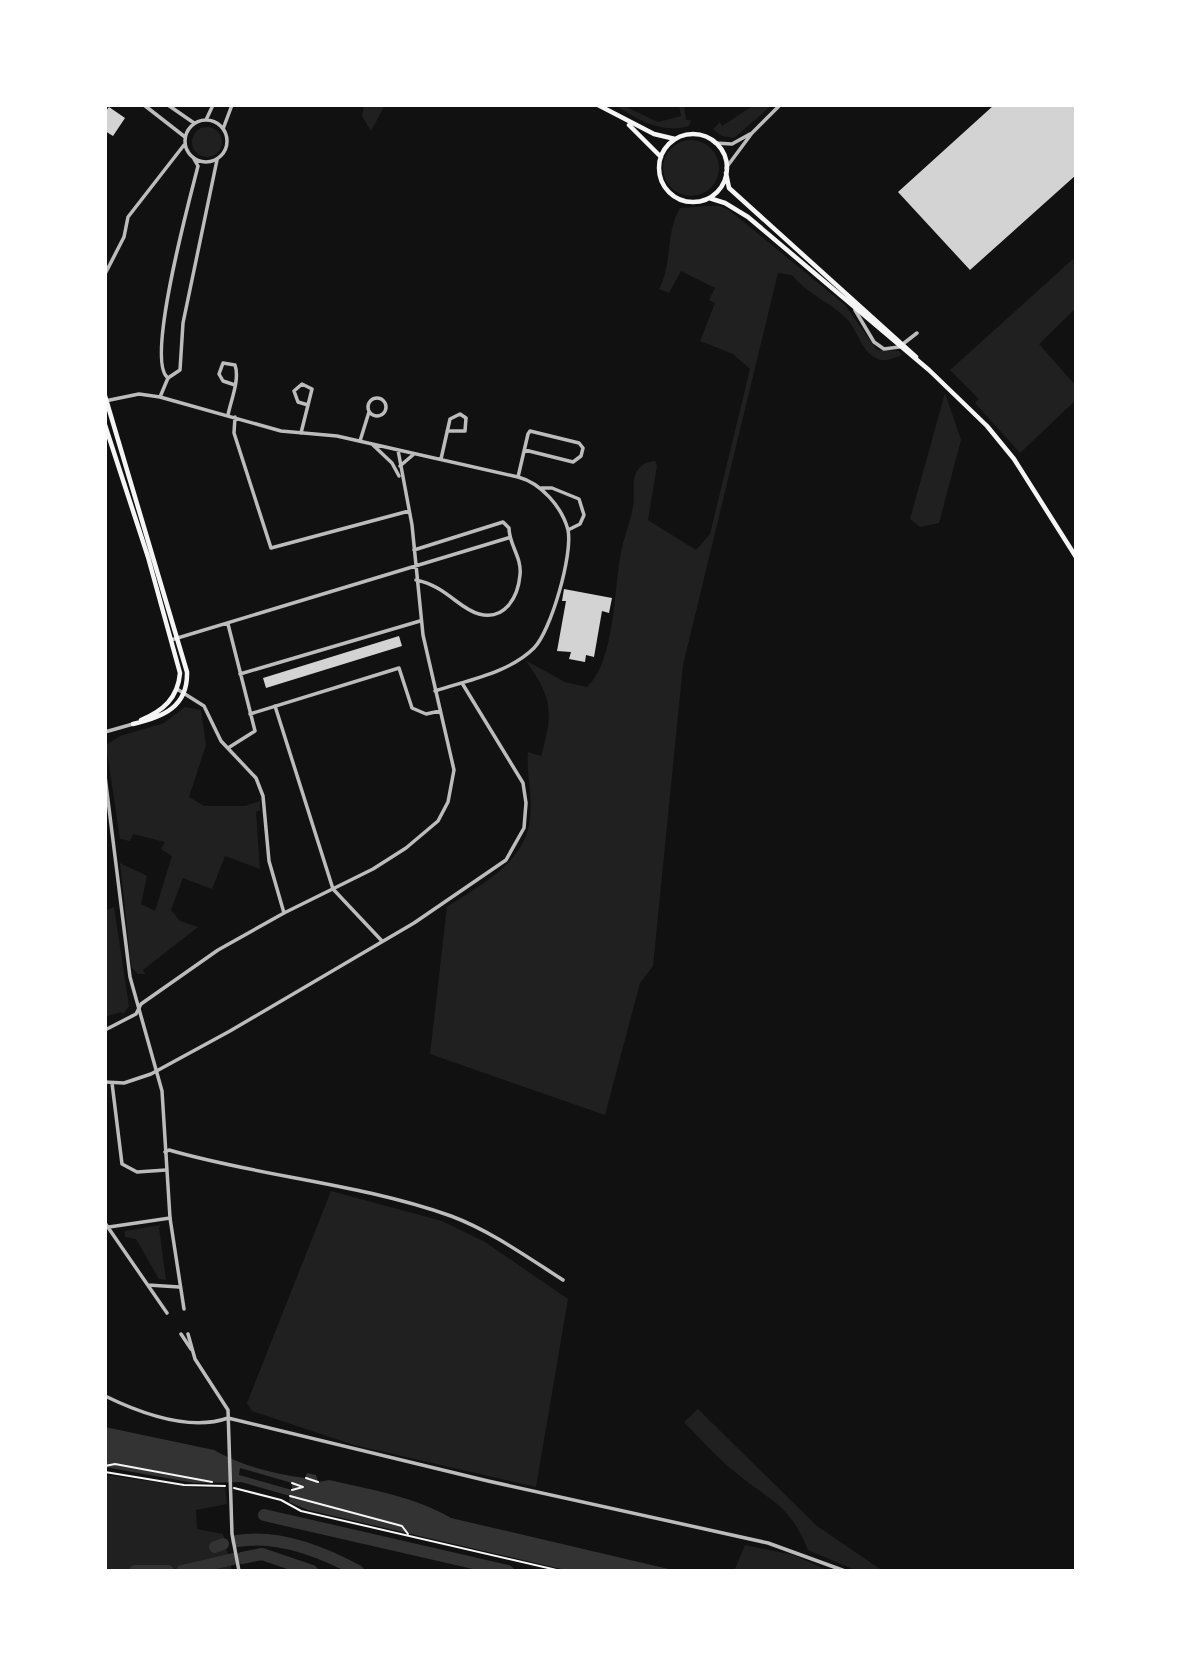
<svg xmlns="http://www.w3.org/2000/svg" width="1181" height="1676" viewBox="0 0 1181 1676" font-family="Montserrat,sans-serif">
  <rect width="100%" height="100%" fill="#111"/>
  <path fill="#202020" d="M364 105H385L371 131 362 116Z
    M615 105H622L658 122 681 116 679 105H684L686 120H691L689 126C660 134 639 120 615 105Z
    M754 105H772L734 138 722 136 713 129 720 122 722 126Z
    M192 142a15 15 0 1 1 30 0a15 15 0 1 1-30 0Z
    M663 168a28 28 0 1 1 56 0a28 28 0 1 1-56 0Z
    M708 206H720L729 210 845 305 877 350 899 351 902 355C894 358 885 363 876 358 861 351 858 331 847 319 830 302 807 294 792 275L778 273 683 665 653 966 640 983 605 1115 430 1054 447 907C481 884 526 863 530 818 533 796 526 775 528 752L541 756C554 712 552 696 525 660L565 682 587 687C614 663 614 593 620 559 622 541 630 524 633 507 636 489 628 475 645 463L655 461 657 466 648 520 696 550 710 534 750 369 733 354 700 341 715 303 709 300 715 288 681 271 669 293 659 289C673 263 665 233 680 208Z
    M1073 259 1076 262V308L1039 344 1076 386V400L1020 453 975 403 979 399 950 370Z
    M945 393 961 440 939 523 920 527 910 519Z
    M185 707 201 710 206 745 189 797 204 806H245L260 801V810L256 812 260 869 225 856 212 889 183 878 171 910 180 921 198 927 143 970 145 974H138L132 968 130 957 120 863 147 876 141 904 155 911 172 856 161 849 165 842 133 834 130 841 120 839 106 745 120 736 164 723Z
    M114 907 129 1006 123 1014 121 1012 105 1017V911Z
    M331 1191 442 1221 485 1242 568 1299 536 1487 354 1445 252 1411 247 1403Z
    M161 1225 159 1228 166 1280 159 1279 136 1239 125 1237V1231Z
    M698 1409 817 1526 883 1571H857L808 1550C789 1503 771 1502 735 1472 716 1457 700 1438 684 1422Z
    M105 1475 198 1488 225 1487 227 1504 196 1510 197 1529 223 1534 232 1571H105Z
    M745 1545 794 1555 829 1571H734Z"/>
  <path fill="#333" fill-rule="evenodd" d="M105 1427 214 1450C241 1466 275 1474 305 1478L307 1473 316 1475 318 1482 329 1480C371 1490 414 1496 451 1518L677 1571H570L308 1510 289 1502 290 1496 241 1482 194 1483 105 1467ZM240 1468 292 1483V1490L239 1475Z"/>
  <g fill="none" stroke-linecap="round" stroke-linejoin="round">
    <path stroke="#333" stroke-width="12" d="M264 1515 508 1571
      M237 1541C277 1534 323 1552 358 1571
      M215 1547 223 1544
      M242 1558 262 1554 312 1571
      M135 1571H168
      M182 1571 233 1559"/>
  </g>
  <path fill="#d3d3d3" d="M994 105H1076V175L970 270 898 192Z
    M109 107 125 118 113 136 105 131V112Z
    M564 589 612 598 609 613 602 611 594 657 586 655 585 662 569 659 571 652 557 651 566 601H562Z
    M399 636 402 646 266 688 263 678Z"/>
  <g fill="none" stroke-linecap="round" stroke-linejoin="round">
    <path stroke="#f5f5f5" stroke-width="2" d="M105 1466 115 1464 212 1482
      M105 1472 184 1485 225 1486
      M306 1478 318 1482
      M234 1488 281 1500 301 1511 561 1571
      M292 1490 303 1487 292 1483
      M290 1496 402 1526 408 1534"/>
    <path stroke="#bcbcbc" stroke-width="3.5" d="M144 105 185 137
      M168 105 194 123
      M185 141a21 21 0 1 1 42 0a21 21 0 1 1-42 0Z
      M206 120 213 105
      M223 129 232 105
      M105 274 124 237 128 217 184 145
      M855 310 874 342 884 349 899 347 917 333
      M167 377C146 358 190 198 198 166L194 159
      M160 397 168 378 180 370 183 323 217 160
      M368 407a9 9 0 1 1 18 0a9 9 0 1 1-18 0Z
      M105 401 139 394 160 397 281 431 337 436 518 477C541 483 562 507 568 530 573 554 551 631 534 648 509 673 468 680 435 691
      M228 415C231 400 240 379 235 365L223 363 219 374 223 381 235 385
      M235 417 234 433 271 548 409 511
      M301 433 312 389 302 384 294 391 298 402 308 405
      M360 441 369 412
      M373 445 392 463 399 476
      M441 459 450 419 460 414 466 418 465 431H447
      M400 466 414 454
      M518 477 528 434 530 431 579 443 583 448 581 456 573 462 525 450
      M541 488H552L579 499 584 515 580 524 568 530
      M414 550 503 522 509 528C509 545 522 557 520 575 518 597 505 621 479 614 459 609 446 586 416 580
      M228 624 255 731 228 748
      M105 630V638
      M171 640 508 538
      M240 674 420 621
      M177 689 204 706 221 741 256 778 263 796 269 861 284 913
      M275 706 333 889 382 941
      M250 714 399 668 412 708 426 714 440 711
      M105 1030 136 1014 141 1004 218 950 284 913 373 869 406 848 438 821 448 802 454 770 423 635 412 525 398 450
      M105 1082 124 1083 151 1074 230 1031 414 923 506 860 524 828 526 803 523 783 462 683
      M112 1083 122 1164 137 1172 166 1170
      M165 1152 169 1150C262 1177 358 1183 451 1216 491 1231 527 1257 563 1280
      M105 1223 167 1313
      M109 1227 170 1218
      M148 1285 179 1287
      M181 1334 191 1349"/>
    <path stroke="#bcbcbc" stroke-width="3.5" d="M715 143 732 144 750 134
      M726 168 752 133 780 105
      M105 732 133 724
      M105 776 130 977 162 1091 170 1218 184 1309
      M188 1334 195 1359 228 1410 232 1534 239 1571
      M105 1396C140 1413 189 1432 228 1418
      M228 1418 488 1481 768 1543 845 1571"/>
    <path stroke="#f5f5f5" stroke-width="4.5" d="M598 105 654 134 675 139
      M629 125 661 157
      M659 168a34 34 0 1 1 68 0a34 34 0 1 1-68 0Z
      M726 173 729 188 916 357
      M709 198 725 203 748 217 929 370 987 426 1014 459 1076 557
      M105 396 187 672C188 707 163 717 133 724
      M105 425 148 557 180 673C178 698 163 711 141 720"/>
  </g>
  <rect width="1181" height="1676" fill="none" stroke="#ffffff" stroke-width="214"/>
</svg>
